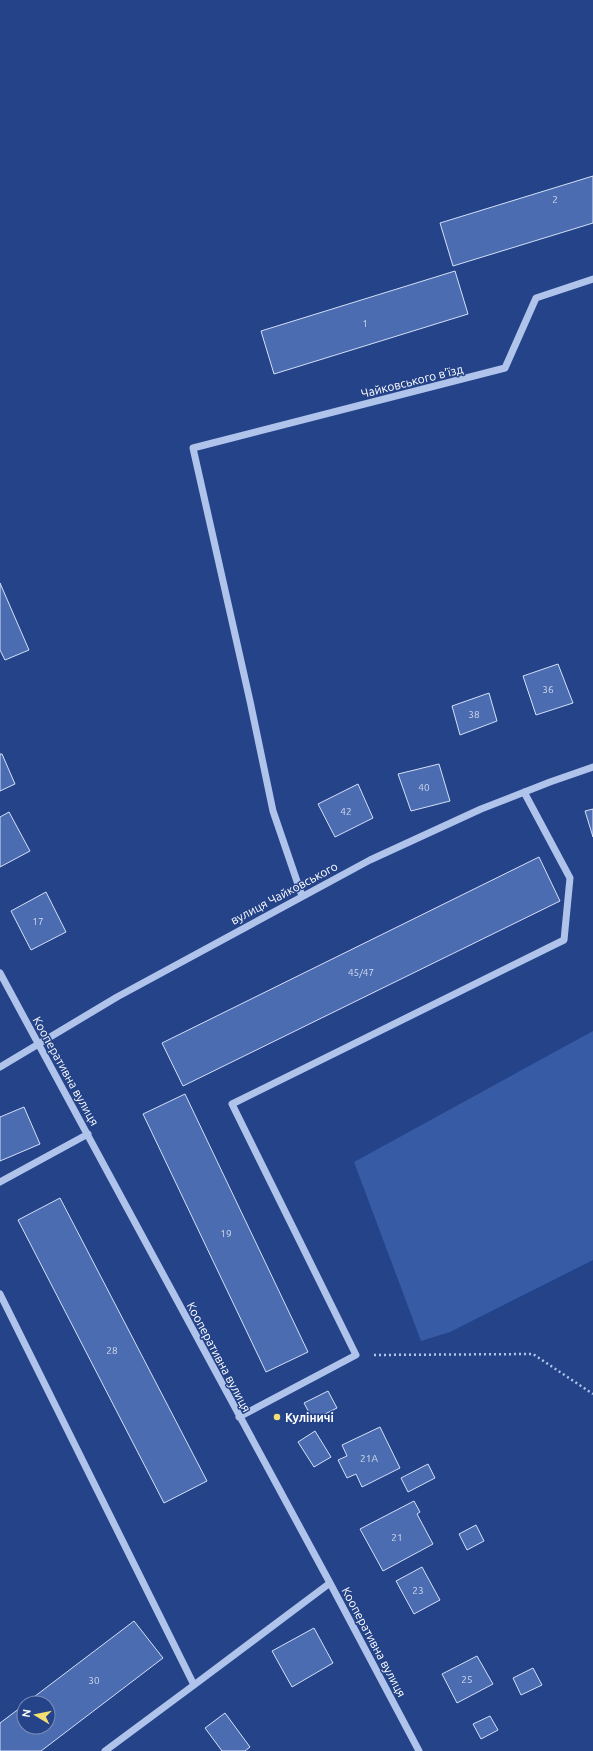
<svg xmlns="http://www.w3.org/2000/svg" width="593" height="1751" viewBox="0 0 593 1751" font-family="Ubuntu,sans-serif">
  <rect width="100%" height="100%" fill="#244389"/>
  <path fill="#385ba5" d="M593 1031V1260L450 1332 421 1341 354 1162Z"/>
  <path fill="#4c6cb1" stroke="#d4e0f7" d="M593 176V223L453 266 440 223Z
    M455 271 468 314 274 374 261 331Z
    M0 583 29 650 5 660 0 650Z
    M558 664 573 703 536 715 523 676Z
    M489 693 497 721 460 735 452 706Z
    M0 754H2L15 784 0 791Z
    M439 764 450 801 411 811 398 774Z
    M358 784 373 818 335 837 318 804Z
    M593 809V837L585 811Z
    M9 812 30 851 0 867V817Z
    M539 857 560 901 183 1086 162 1043Z
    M46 892 66 932 31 950 11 911Z
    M185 1094 308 1352 266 1372 143 1114Z
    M24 1107 40 1144 0 1161V1117Z
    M60 1198 207 1481 164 1503 18 1220Z
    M328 1391 337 1408 313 1420 304 1403Z
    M380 1427 400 1468 362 1487 356 1474 347 1478 338 1460 347 1456 342 1445Z
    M315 1431 331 1457 314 1467 298 1442Z
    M428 1464 435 1478 408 1492 401 1478Z
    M414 1501 420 1512 417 1514 433 1544 383 1571 360 1529Z
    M476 1525 484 1541 467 1550 459 1534Z
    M422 1567 440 1600 414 1614 396 1581Z
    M134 1621 163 1658 41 1751H0V1723L24 1705V1727H48V1703H26Z
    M314 1628 333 1663 292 1687 272 1651Z
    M477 1656 493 1684 457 1703 442 1674Z
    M533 1668 542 1685 521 1695 513 1678Z
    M225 1713 250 1747 245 1751H222L205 1728Z
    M490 1716 498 1730 481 1739 473 1724Z"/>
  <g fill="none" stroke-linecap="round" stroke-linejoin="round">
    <path stroke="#b0c3ea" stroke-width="2.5" stroke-dasharray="2 3" stroke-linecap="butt" d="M374 1355 533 1354 593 1394"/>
    <path stroke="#b0c3ea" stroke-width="7" d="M302 896 273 811 250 701 193 448 505 368 536 298 593 279
      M0 973 330 1583 419 1751
      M0 1067 117 997 370 860 481 809 550 782 593 767
      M0 1182 88 1134
      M0 1294 194 1685 105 1751
      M239 1417 356 1355 232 1104 564 940 570 878 524 792
      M194 1685 330 1583"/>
  </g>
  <circle fill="#f4df73" stroke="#244389" stroke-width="1.5" cx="277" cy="1417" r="4"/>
  <g text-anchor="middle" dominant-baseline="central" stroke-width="3" stroke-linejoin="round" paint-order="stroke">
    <g font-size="10" fill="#d2daec">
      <text x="555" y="199">2</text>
      <text x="365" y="323">1</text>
      <text x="548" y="689">36</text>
      <text x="474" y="714">38</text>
      <text x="424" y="787">40</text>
      <text x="346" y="811">42</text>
      <text x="38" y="921">17</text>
      <text x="361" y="972">45/47</text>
      <text x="226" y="1233">19</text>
      <text x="112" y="1350">28</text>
      <text x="369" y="1458">21А</text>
      <text x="397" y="1537">21</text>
      <text x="418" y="1590">23</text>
      <text x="467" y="1679">25</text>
      <text x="94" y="1680">30</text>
    </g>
    <g font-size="12" fill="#fff" stroke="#244389">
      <text transform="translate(412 381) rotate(-14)">Чайковського в’їзд</text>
      <text transform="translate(284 893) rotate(-28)">вулиця Чайковського</text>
      <text transform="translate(66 1071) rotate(61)">Кооперативна вулиця</text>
      <text transform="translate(219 1357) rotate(62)">Кооперативна вулиця</text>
      <text transform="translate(374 1642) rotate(62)">Кооперативна вулиця</text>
    </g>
    <g font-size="12" font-weight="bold" fill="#fff" stroke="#244389" text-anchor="start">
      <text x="285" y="1417">Куліничі</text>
    </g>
  </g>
  <g transform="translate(36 1715) rotate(280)"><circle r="19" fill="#244389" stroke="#7c8eb8"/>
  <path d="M0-3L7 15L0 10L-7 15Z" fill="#f4df73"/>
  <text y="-6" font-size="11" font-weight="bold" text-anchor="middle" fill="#ffffff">N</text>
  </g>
</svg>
